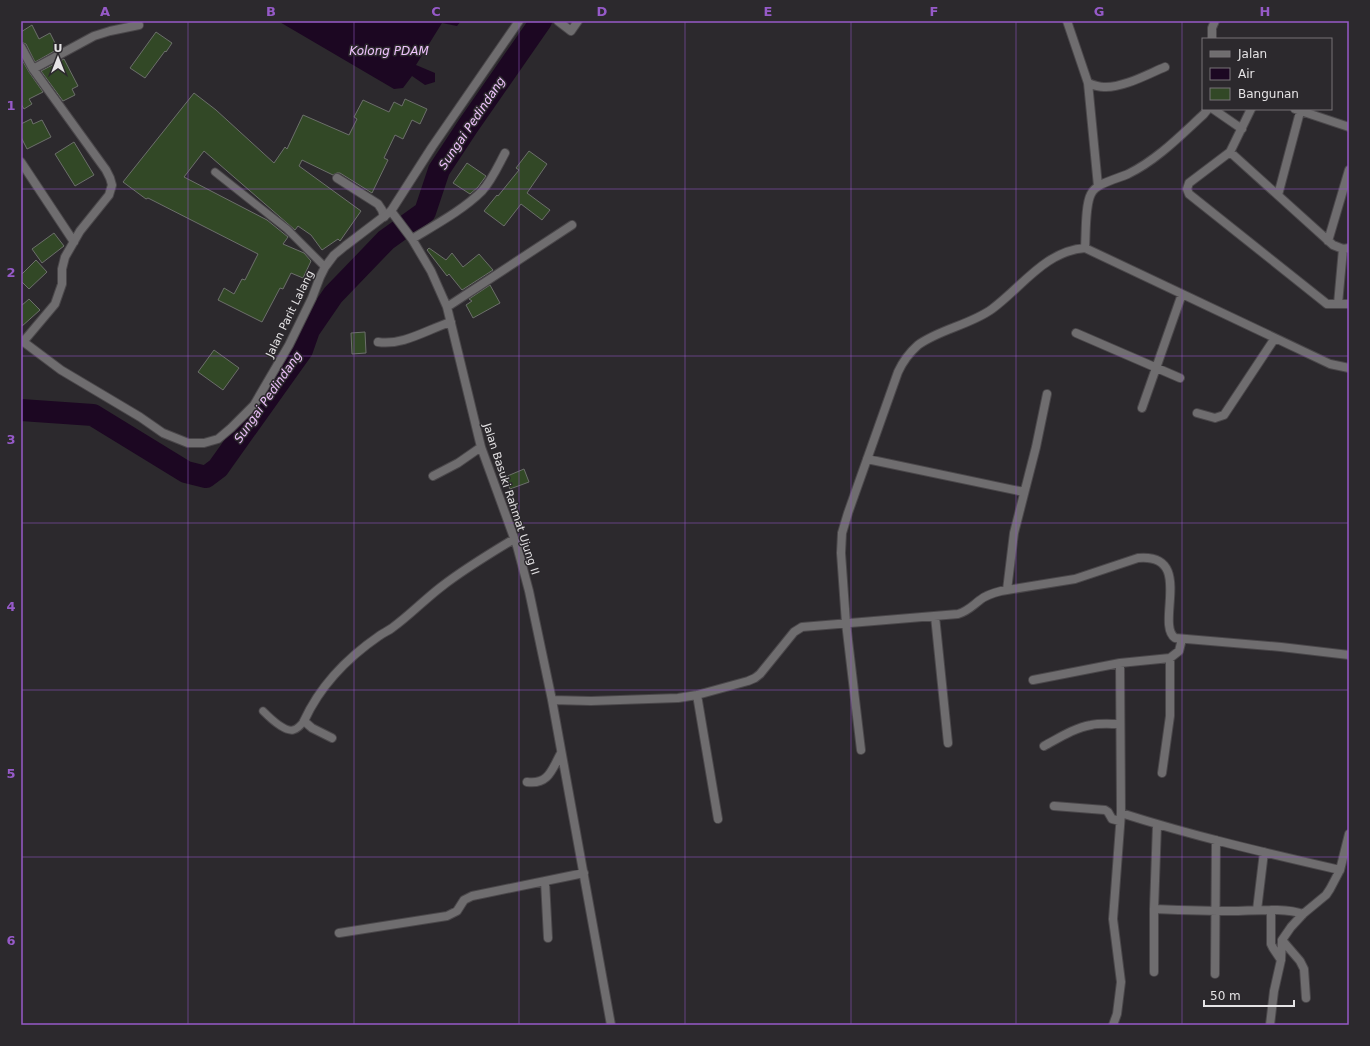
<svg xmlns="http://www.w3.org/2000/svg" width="1370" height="1046" viewBox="0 0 1370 1046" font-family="'DejaVu Sans',sans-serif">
  <rect width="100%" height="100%" fill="#2c292d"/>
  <path fill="#1c0722" d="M278 21H461L457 26 442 23 416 65 435 73V82L425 85 412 76 403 88 394 89Z"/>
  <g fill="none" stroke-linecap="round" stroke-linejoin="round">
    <path stroke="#1c0722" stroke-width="22" d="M21 410 93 415 186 472 206 477 218 468 302 350 309 330 333 295 386 240 425 212 439 170 468 126 541 21"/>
  </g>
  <path fill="#324826" stroke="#6c6f6b" d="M32 25 39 39 50 33 58 49 35 62 26 44 21 42V32Z
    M156 32 172 43 166 52 165 51 145 78 130 68Z
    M21 58 29 72 43 92 29 99 32 104 24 109 21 104Z
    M64 59 78 86 72 89 75 95 63 101 41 71Z
    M194 93 216 110 274 163 285 147 287 149 303 115 349 135 357 119 354 117 363 100 389 112 394 102 402 106 405 99 427 109 420 124 412 120 403 139 395 135 384 158 388 160 372 193 340 173H337L333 175 302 160 299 166 361 211 340 241 338 239 322 250 311 235 298 226 295 230 204 151 184 177 267 220 288 237 283 244 304 253 311 261 303 278 291 273 283 289 280 288 262 322 218 300 224 288 234 294 242 279 245 280 258 254 148 198 146 199 123 182Z
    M31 119 33 124 42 120 51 137 27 149 21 137V124Z
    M74 142 94 175 75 186 55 154Z
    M529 151 547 164 527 193 550 210 542 220 521 204 504 226 484 211 497 195 498 196 519 170 516 168Z
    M467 163 486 176 478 187 470 194 453 183Z
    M54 233 64 246 42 263 32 249Z
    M429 248 446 260 452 253 463 267 479 254 493 270 462 290 449 274 447 276 427 250Z
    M36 260 47 272 29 289 21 281V275Z
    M490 285 500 303 473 318 466 305 472 301 469 299Z
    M29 299 40 310 21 327V306Z
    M365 332 366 353 352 354 351 333Z
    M214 350 239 368 223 390 198 372Z
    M524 469 529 482 510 489 505 477Z"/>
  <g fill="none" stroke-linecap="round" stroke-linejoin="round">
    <defs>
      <path id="service" d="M215 172 287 229 325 267
        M263 711C269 717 284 732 293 730 298 729 301 725 304 721"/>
      <path id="minor" d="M558 21 571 31 578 21
        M1067 21 1088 83 1098 186
        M1212 39V28L1215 21
        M21 47 33 69 106 170 110 178 112 185 109 195 80 231 65 257 62 269V284L55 304 23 342
        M33 69 94 36 110 31 139 25
        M1088 83C1093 85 1099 87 1104 87 1123 88 1148 74 1165 67
        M1213 109 1242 129
        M1251 109 1230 152 1189 183 1187 189 1189 194 1327 304H1349
        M1295 109 1349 127
        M1230 152 1333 245 1343 249 1349 248
        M21 162 74 242
        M337 178 378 204 382 210 384 217
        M1278 195 1300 112
        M391 211 412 239 431 271 447 307 481 447 517 546 529 591 552 700 591 701 678 698 697 695 748 681 755 678 760 674 794 632 802 627 958 614C968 611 972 606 980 600 986 595 993 593 1001 591L1075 579 1138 558C1195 553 1155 624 1175 638L1281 647 1349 655
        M412 239C435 225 463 210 482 191 492 180 498 166 505 153
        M1328 241 1349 170
        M1085 248C1086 234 1085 205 1091 194 1096 183 1117 179 1128 174 1157 160 1181 135 1204 114L1208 109
        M1338 304 1343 249
        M447 307 572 225
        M1076 333 1180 378
        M378 342C403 346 428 329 451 322
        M1142 408 1182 294
        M1197 413 1215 418 1224 415 1275 338
        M867 459 1024 492
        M433 476 458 463 481 447
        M1007 590 1014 533 1036 447 1047 394
        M935 616 948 743
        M1033 680 1120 663 1170 658 1179 651 1182 639
        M697 695 718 819
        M552 700C571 809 592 917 611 1025
        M332 738 312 728 304 721C320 686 347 658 379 636 383 633 388 631 392 628 409 616 424 600 441 587 464 569 489 554 514 539
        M1044 746C1059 738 1074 728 1091 725 1100 723 1110 724 1119 724
        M861 750 846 623 841 553 842 533 848 513 898 372C903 361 909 353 918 345 940 329 970 325 992 309 1022 287 1045 251 1085 248L1330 364 1349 368
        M1162 773 1170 716V658
        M527 782C549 785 552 769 561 753
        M1054 806 1105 810 1108 812 1112 819 1120 821
        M1121 813C1193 836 1266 853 1340 870
        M545 881 548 938
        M1154 909C1180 910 1206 911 1232 911 1251 911 1285 907 1303 914
        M1257 910 1264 852
        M1271 910V944L1273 948 1281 960
        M339 933 447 916 457 911 464 900 472 896 584 873
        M1282 940 1300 961 1304 969 1306 998
        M1154 972V909L1157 825
        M1215 974 1216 840
        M1113 1025 1117 1014 1121 982 1113 919 1121 813 1120 663
        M1270 1025 1274 991 1281 960 1282 940 1291 927 1303 914 1326 895 1330 889 1340 870 1349 834"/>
      <path id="tertiary" d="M21 340 61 370 140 417 163 433 188 443H204L218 439 231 428 254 405 289 345 312 298 320 277 325 267 334 255 345 246 391 211 432 147 519 21"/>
    </defs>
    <use href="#service" stroke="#4a474a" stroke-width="9"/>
    <use href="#minor" stroke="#4a474a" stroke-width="10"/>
    <use href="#tertiary" stroke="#4a474a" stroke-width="10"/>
    <use href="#service" stroke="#6f6d6f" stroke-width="7"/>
    <use href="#minor" stroke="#6f6d6f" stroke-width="8"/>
    <use href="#tertiary" stroke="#6f6d6f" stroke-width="8"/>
  </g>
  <path fill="none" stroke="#965ac8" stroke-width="1" stroke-opacity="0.55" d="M188 21V1025M354 21V1025M519 21V1025M685 21V1025M851 21V1025M1016 21V1025M1182 21V1025M21 189H1349M21 356H1349M21 523H1349M21 690H1349M21 857H1349"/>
  <g text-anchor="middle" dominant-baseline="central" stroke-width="3" stroke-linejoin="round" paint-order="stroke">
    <g font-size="11" fill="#e5e3e5" stroke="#2c292d">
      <text transform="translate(290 314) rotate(-64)">Jalan Parit Lalang</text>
      <text transform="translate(511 499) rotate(72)">Jalan Basuki Rahmat Ujung II</text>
    </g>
    <g font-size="12" font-style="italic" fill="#eec2fc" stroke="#2c292d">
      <text x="389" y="51">Kolong PDAM</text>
      <text transform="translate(472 123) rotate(-56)">Sungai Pedindang</text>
      <text transform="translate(268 397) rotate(-55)">Sungai Pedindang</text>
    </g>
  </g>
  <rect width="1370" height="1046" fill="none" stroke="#2c292d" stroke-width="44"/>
  <rect x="1202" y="38" width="130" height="72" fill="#2c292d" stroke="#767377"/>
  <rect x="1210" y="51" width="20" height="6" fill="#6f6d6f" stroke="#767377"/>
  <text x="1238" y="58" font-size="12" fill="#e5e3e5">Jalan</text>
  <rect x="1210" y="68" width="20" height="12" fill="#1c0722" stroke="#767377"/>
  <text x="1238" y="78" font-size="12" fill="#e5e3e5">Air</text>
  <rect x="1210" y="88" width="20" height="12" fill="#324826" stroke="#767377"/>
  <text x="1238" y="98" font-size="12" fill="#e5e3e5">Bangunan</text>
  <g transform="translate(58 58)" stroke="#2c292d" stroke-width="3" paint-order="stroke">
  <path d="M0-3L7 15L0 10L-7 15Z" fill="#e5e3e5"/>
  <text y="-6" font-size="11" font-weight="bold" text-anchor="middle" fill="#e5e3e5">U</text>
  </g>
  <path d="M1204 1000v6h90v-6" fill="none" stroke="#e5e3e5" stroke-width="2"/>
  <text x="1210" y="1000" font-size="12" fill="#e5e3e5" stroke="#2c292d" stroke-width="3" paint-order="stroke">50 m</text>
  <rect x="22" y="22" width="1326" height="1002" fill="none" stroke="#965ac8" stroke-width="1.5"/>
  <g font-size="13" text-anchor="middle" font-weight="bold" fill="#965ac8">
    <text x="105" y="16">A</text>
    <text x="271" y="16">B</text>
    <text x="436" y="16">C</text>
    <text x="602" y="16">D</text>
    <text x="768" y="16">E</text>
    <text x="934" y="16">F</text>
    <text x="1099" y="16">G</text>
    <text x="1265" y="16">H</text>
    <text x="11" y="110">1</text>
    <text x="11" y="277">2</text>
    <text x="11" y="444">3</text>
    <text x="11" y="611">4</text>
    <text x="11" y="778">5</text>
    <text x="11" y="945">6</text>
  </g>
</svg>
